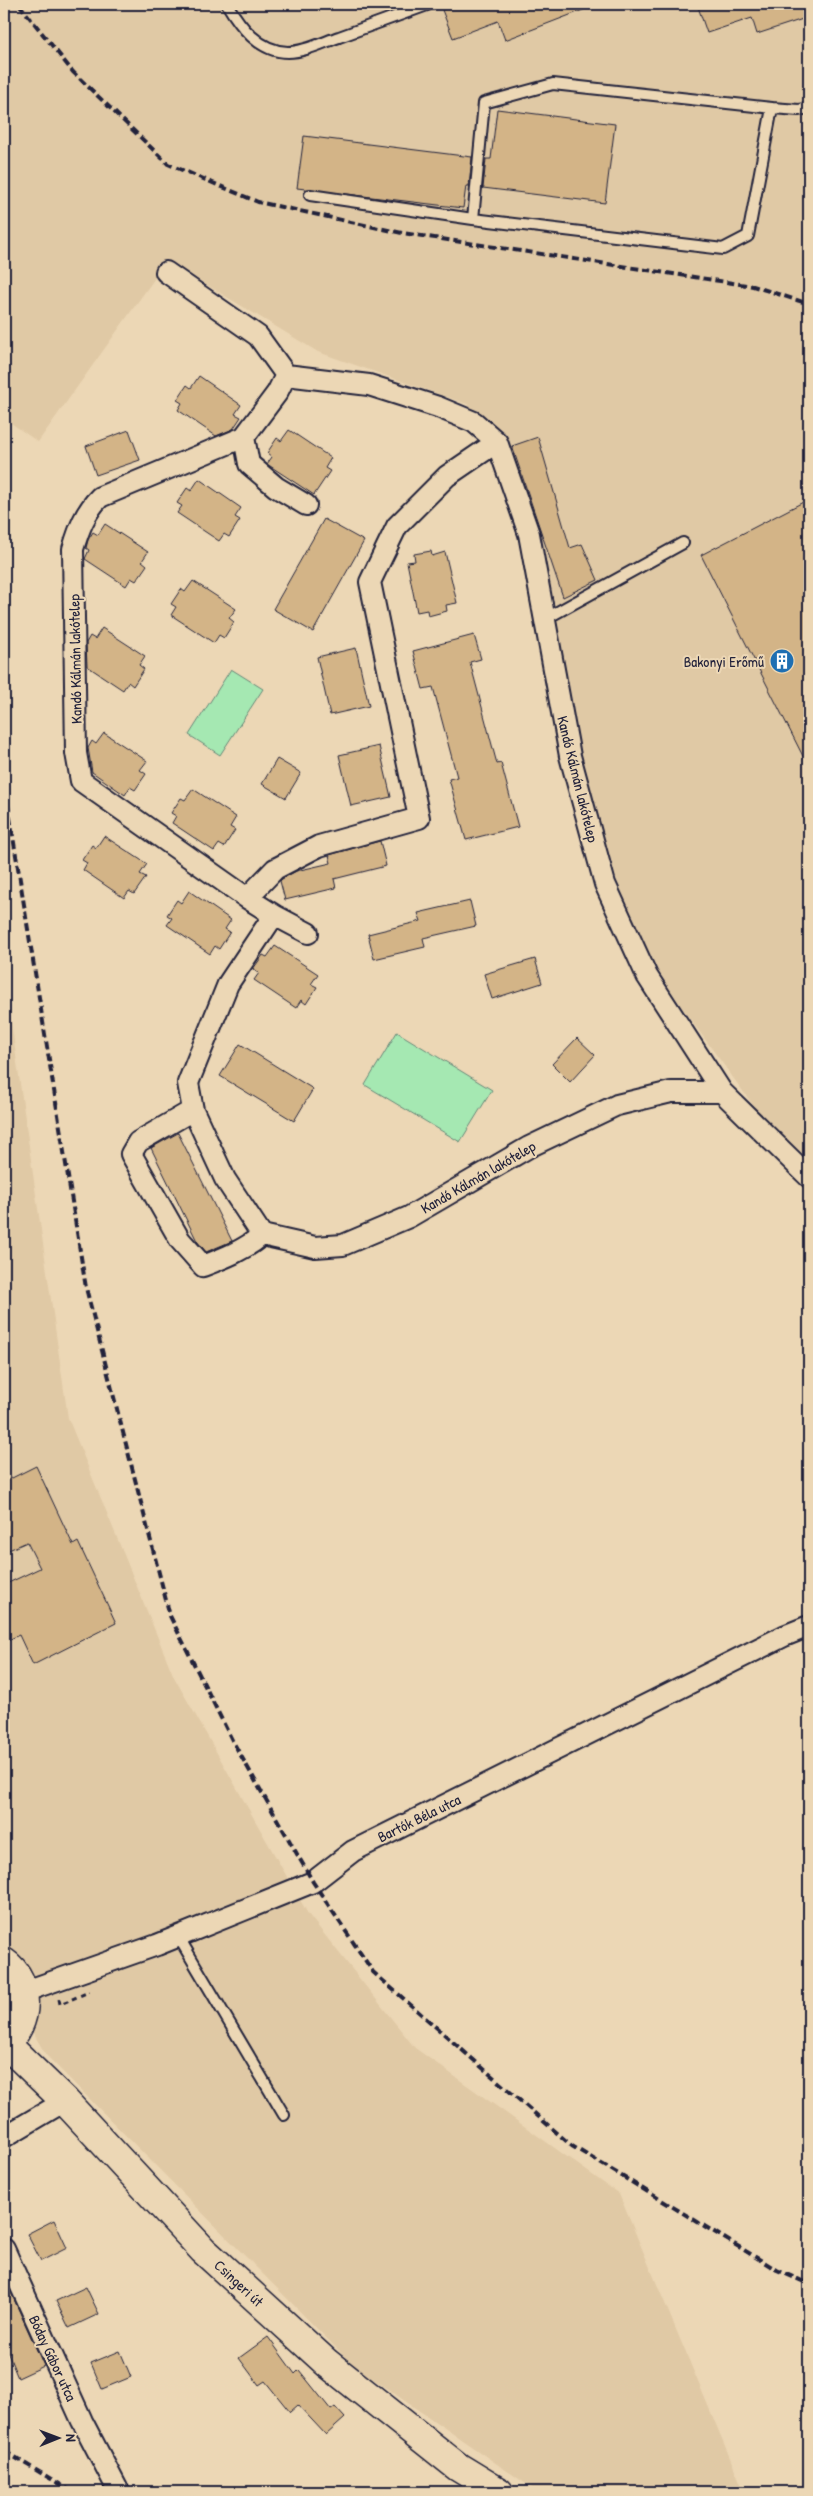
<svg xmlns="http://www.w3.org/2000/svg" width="813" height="2496" viewBox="0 0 813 2496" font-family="'Patrick Hand',sans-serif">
  <rect width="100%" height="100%" fill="#ecd7b5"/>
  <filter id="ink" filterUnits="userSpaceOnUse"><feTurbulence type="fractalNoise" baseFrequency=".02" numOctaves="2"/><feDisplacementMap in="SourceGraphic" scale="10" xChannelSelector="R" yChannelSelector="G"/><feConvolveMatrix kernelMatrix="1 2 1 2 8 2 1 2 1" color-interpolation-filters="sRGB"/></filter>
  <g filter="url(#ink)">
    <path fill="#e0c9a5" d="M4 4H809V1170L778 1139 649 963 585 798 542 575 509 445 467 404 318 352 167 261 38 442 11 423 4 407Z
      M4 972 68 1418 174 1677 308 1914 415 2048 619 2194 741 2484 726 2492H538L354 2366 46 2055 4 1983Z"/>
    <path fill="#a5e8b2" stroke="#648576" d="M231 669 263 689 220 755 189 735Z
      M397 1032 492 1090 460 1142 365 1085Z"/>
    <path fill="#d3b487" stroke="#22223b" d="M457 4H596V5L505 40 498 21 453 38 442 10Z
      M697 4H809V17L757 34 752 18 707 33Z
      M497 109 615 124 605 203 483 188 486 159H491Z
      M304 136 472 157 469 186H466L463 208 297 188Z
      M199 376 241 405 235 414 241 417 233 429 216 436 178 410 182 403 177 400 187 385 191 388Z
      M129 430 140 460 96 475 86 446Z
      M289 430 331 458 325 468 330 471 314 495 267 464 272 457 267 453 277 438 281 441Z
      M538 437 570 548 582 544 598 580 563 597 512 446Z
      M199 479 241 508 235 517 240 520 229 537 224 534 219 541 177 513 182 506 177 503 187 488 191 491Z
      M809 499V768L701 555Z
      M324 519 364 541 313 632 273 609Z
      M105 524 148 552 142 561 147 565 136 581 131 578 126 586 85 559 89 550 86 548 88 540 93 532 98 535Z
      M431 551 432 556 445 552 457 603 446 605 447 611 428 616 427 610 417 612 407 562 415 561 414 554Z
      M193 581 236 609 229 618 234 622 224 638 219 635 214 643 171 615 176 607 171 604 181 589 185 592Z
      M102 628 145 656 139 665 144 669 133 686 128 682 123 690 87 666 86 643 90 636 95 639Z
      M474 635 481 659 470 662 497 764 501 763 518 827 466 840 449 779 457 777 433 687 423 689 413 651Z
      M356 648 369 706 330 715 317 657Z
      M104 733 147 761 140 770 146 774 135 790 130 787 125 795 92 772 88 748 92 741 96 744Z
      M379 746 391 797 351 806 339 755Z
      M277 759 301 773 286 798 262 784Z
      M193 789 236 817 230 827 235 830 224 847 219 844 214 851 172 823 176 816 171 813 181 798 185 800Z
      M104 836 147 864 140 874 146 877 134 894 129 891 124 898 83 870 87 863 82 860 92 845 96 848Z
      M380 841 386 866 334 879 336 888 285 900 280 881 282 879 296 871 331 863 329 855Z
      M189 891 231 920 225 929 230 932 219 949 215 946 210 954 167 925 172 918 167 915 177 900 181 903Z
      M470 901 476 926 423 938 425 947 374 959 368 934 421 921 418 913Z
      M275 946 318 974 311 984 317 987 306 1004 301 1000 296 1008 254 980 259 973 253 969 263 955 267 957Z
      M535 959 542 983 492 999 484 974Z
      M577 1038 595 1055 570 1082 552 1064Z
      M240 1044 313 1089 294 1121 220 1076Z
      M178 1133 232 1241 206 1252 197 1241 151 1148Z
      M36 1466 73 1545 78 1542 116 1623 33 1665 19 1635 4 1642V1585L40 1568 27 1542 4 1552V1482Z
      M54 2220 67 2248 41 2261 27 2234Z
      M4 2277 44 2366 18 2378 4 2344Z
      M86 2287 99 2314 69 2328 56 2301Z
      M268 2337 295 2374 299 2370 331 2410 335 2407 345 2418 326 2435 298 2405 290 2412 265 2381 259 2385 239 2358Z
      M120 2351 131 2377 102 2389 91 2363Z"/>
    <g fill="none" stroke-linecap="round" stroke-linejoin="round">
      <defs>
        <path id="lane" d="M227 4C240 26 259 52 288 52 305 52 324 42 339 37 370 26 400 15 430 4
          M310 195 473 219 723 249 748 236 772 108
          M473 219 484 103 553 84 772 108 799 110 809 108
          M545 619 683 543
          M178 1936 284 2115"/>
        <path id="street" d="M166 272 258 336 286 375 369 385 438 407 474 422 497 442 529 534 570 756 605 884 647 976 722 1092 809 1177
          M286 375 277 393 244 437 100 497C85 512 79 529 73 549L76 753 81 781 247 898 274 915 228 984 188 1083 193 1110 225 1179 262 1235 315 1247 343 1245 409 1217 529 1147 617 1105 671 1092H722
          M244 437 249 464 276 487 306 505
          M247 898 275 869 319 846 419 818 370 582 397 526 447 476 497 442
          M274 915 308 933
          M193 1110 138 1142 131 1154 180 1240 203 1266C224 1258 245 1250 262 1235
          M23 1992 157 1945 313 1882 353 1851 784 1636 809 1626
          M4 2137 65 2101
          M4 2249 82 2421 119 2492"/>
        <path id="secondary" d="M4 1962C32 1981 29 2025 4 2045
          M6 2044 65 2101 203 2250 327 2363 458 2467 499 2492"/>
      </defs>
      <use href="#lane" stroke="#22223b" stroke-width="14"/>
      <use href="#street" stroke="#22223b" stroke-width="24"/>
      <use href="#secondary" stroke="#22223b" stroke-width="31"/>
      <path stroke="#22223b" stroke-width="3" stroke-dasharray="5 4" stroke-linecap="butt" d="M59 1999 60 2004 89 1992"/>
      <use href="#lane" stroke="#ecd7b5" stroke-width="10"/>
      <use href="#street" stroke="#ecd7b5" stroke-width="20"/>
      <use href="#secondary" stroke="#ecd7b5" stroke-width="28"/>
      <path stroke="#22223b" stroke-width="4" stroke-dasharray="8 4" stroke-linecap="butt" d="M19 4 73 72 168 164 258 202 402 233 753 286 809 304
        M4 781 86 1288 170 1616 232 1740 313 1882 373 1972 572 2146 777 2270 809 2284
        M4 2451 73 2492"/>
    </g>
  </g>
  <defs>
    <symbol id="building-disc" viewBox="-11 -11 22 22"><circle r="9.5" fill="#1f6fb2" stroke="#ecd7b5"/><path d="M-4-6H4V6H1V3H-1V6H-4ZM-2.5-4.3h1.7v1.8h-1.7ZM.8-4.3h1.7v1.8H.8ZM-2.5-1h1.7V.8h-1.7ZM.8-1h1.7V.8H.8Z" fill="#fff"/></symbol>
  </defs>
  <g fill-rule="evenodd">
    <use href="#building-disc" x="768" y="647" width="28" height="28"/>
  </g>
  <g text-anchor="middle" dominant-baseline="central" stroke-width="4" stroke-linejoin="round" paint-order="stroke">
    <g font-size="15" fill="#22223b" stroke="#ecd7b5">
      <text transform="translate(75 659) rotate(-91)">Kandó Kálmán lakótelep</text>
      <text transform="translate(578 779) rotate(76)">Kandó Kálmán lakótelep</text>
      <text transform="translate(478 1177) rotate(-30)">Kandó Kálmán lakótelep</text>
      <text transform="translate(419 1818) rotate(-26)">Bartók Béla utca</text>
      <text transform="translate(239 2283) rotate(43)">Csingeri út</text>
      <text transform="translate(53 2358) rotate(65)">Bóday Gábor utca</text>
    </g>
    <g font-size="15" fill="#22223b" stroke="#ecd7b5" text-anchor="end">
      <text x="764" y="661">Bakonyi Erőmű</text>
    </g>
  </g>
  <rect width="813" height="2496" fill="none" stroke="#ecd7b5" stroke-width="20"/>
  <rect x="10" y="10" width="793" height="2476" fill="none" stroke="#22223b" stroke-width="2" filter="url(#ink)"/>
  <g transform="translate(58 2438) rotate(89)" stroke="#ecd7b5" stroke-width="4" paint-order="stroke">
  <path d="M0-4L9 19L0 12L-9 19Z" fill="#22223b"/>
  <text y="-8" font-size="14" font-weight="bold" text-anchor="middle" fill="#22223b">N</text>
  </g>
</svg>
